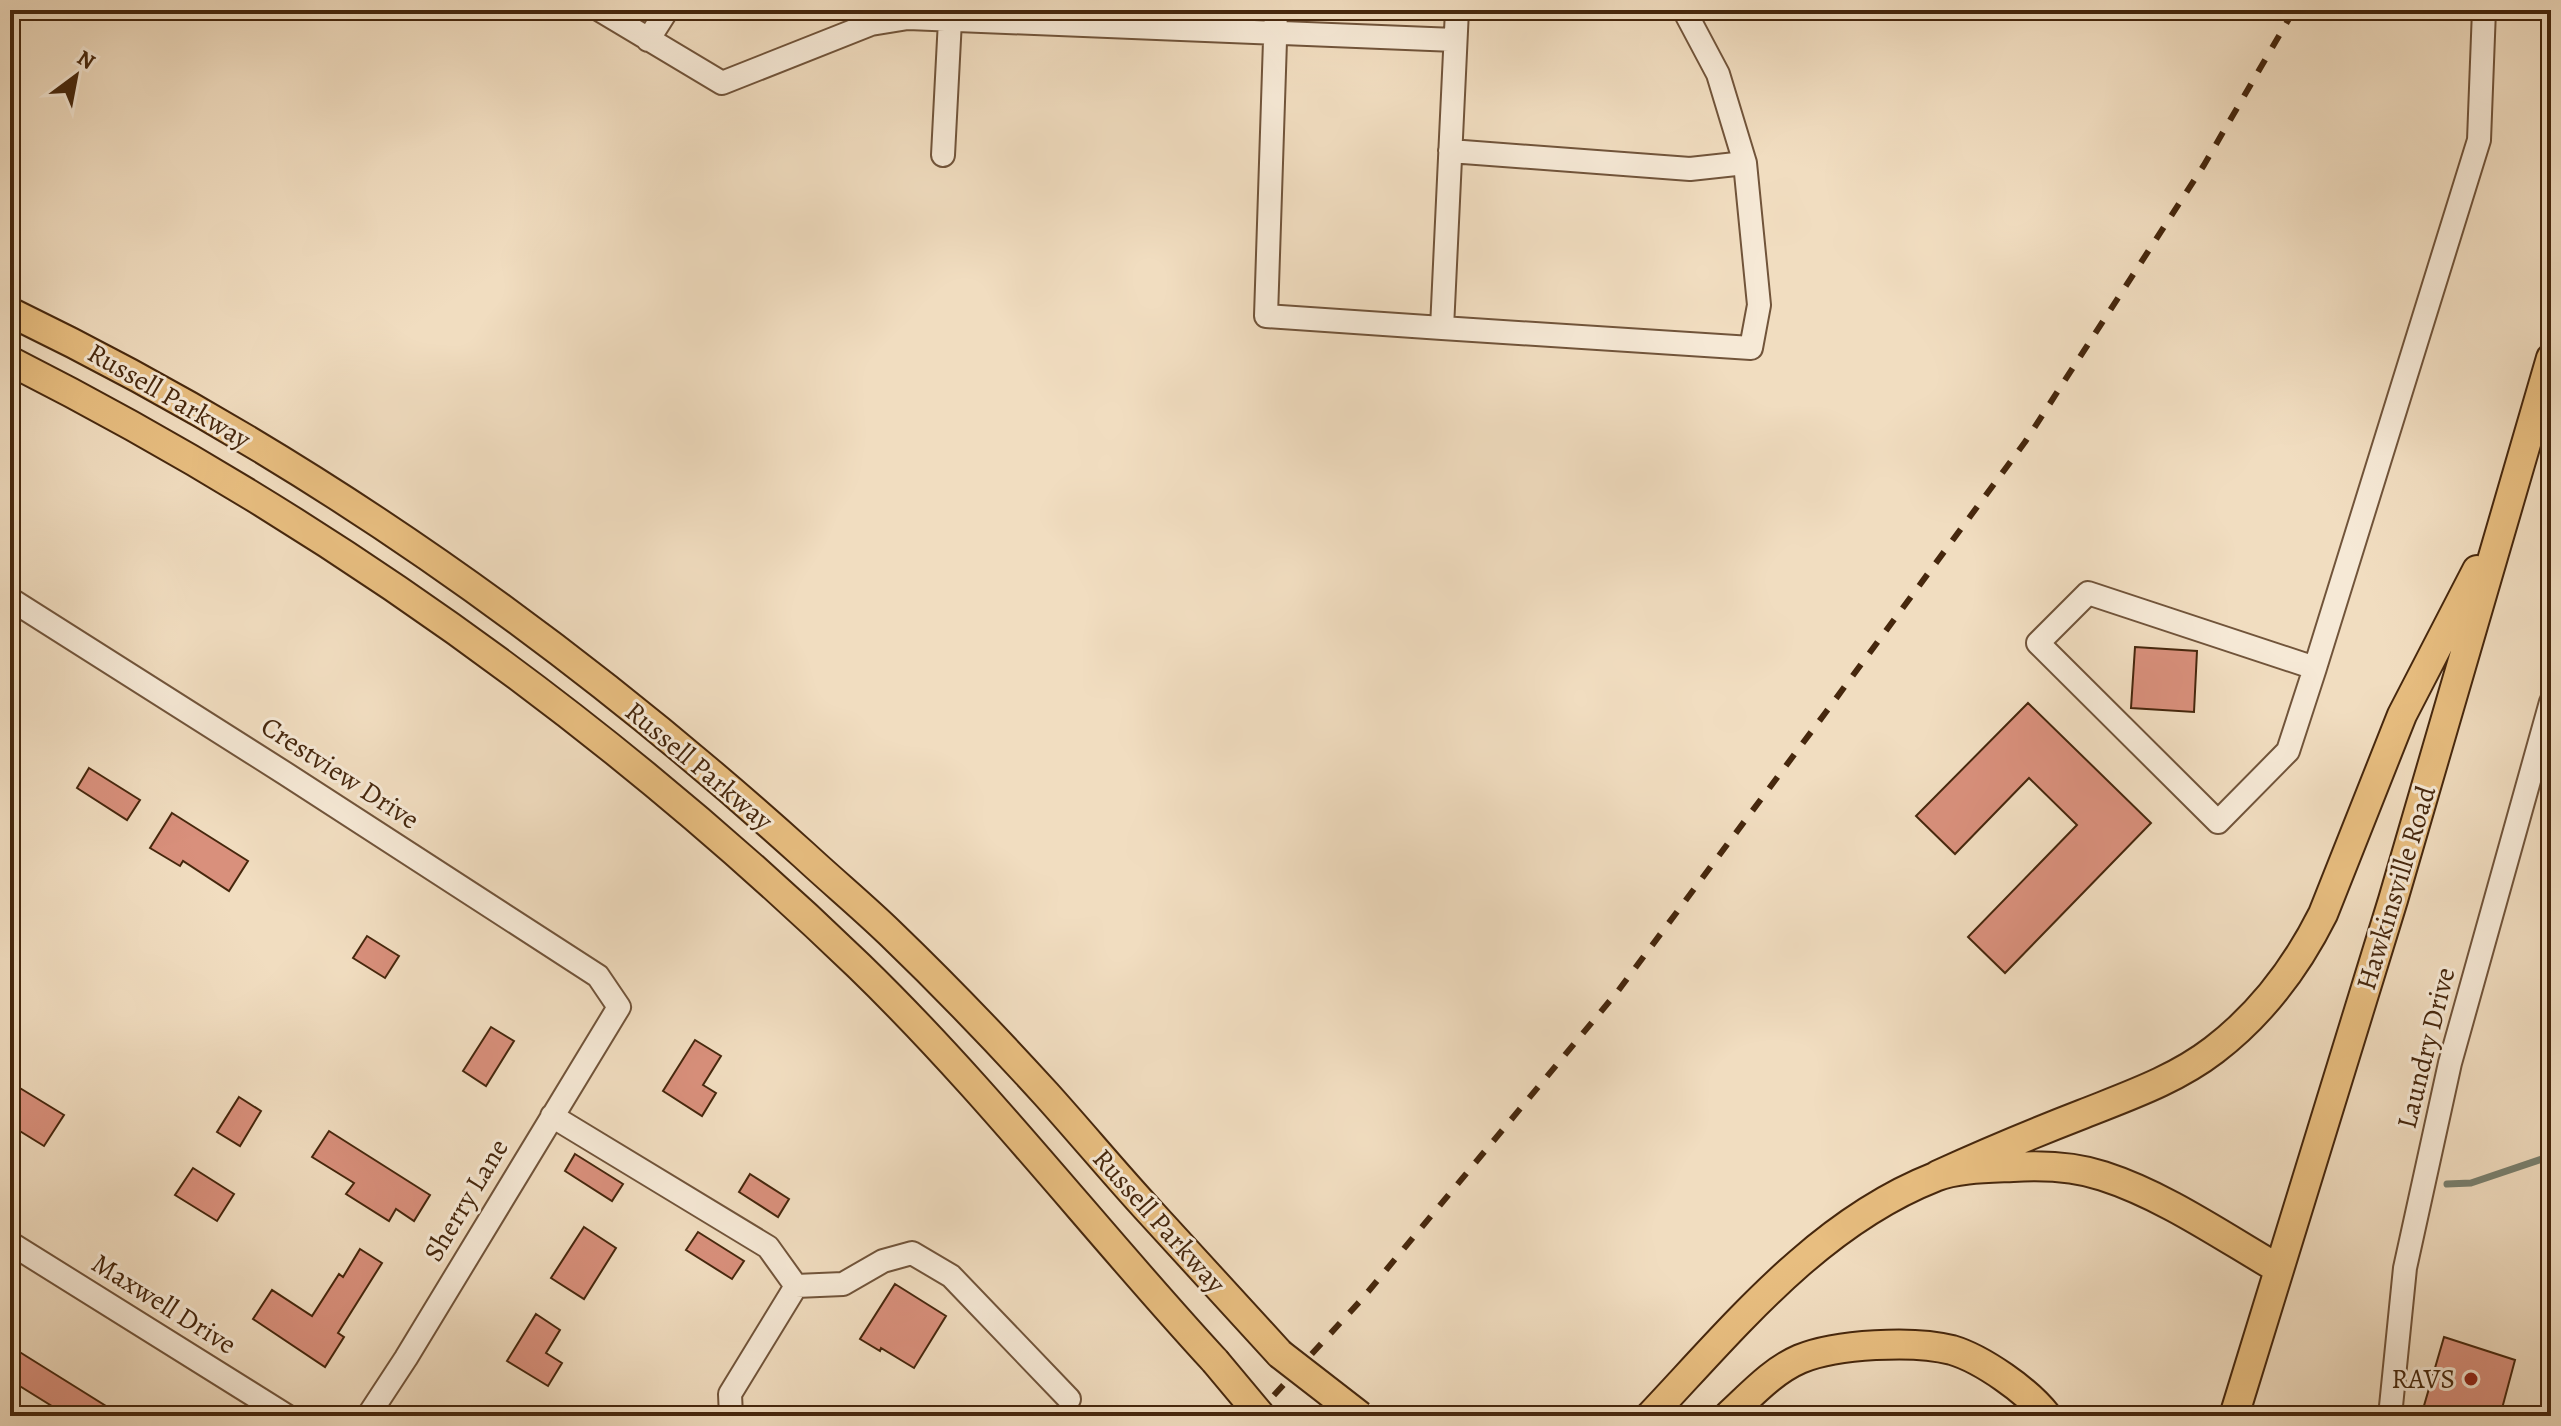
<svg xmlns="http://www.w3.org/2000/svg" width="2561" height="1426" viewBox="0 0 2561 1426" font-family="Alegreya,serif">
  <rect width="100%" height="100%" fill="#f1ddc0"/>
  <filter id="stains"><feTurbulence type="fractalNoise" baseFrequency=".0025" numOctaves="4"/><feColorMatrix values="0 0 0 0 .2 0 0 0 0 .09 0 0 0 0 .02 0 0 0 .5 -.17"/></filter>
  <radialGradient id="worn" r=".72"><stop offset=".6" stop-color="#630" stop-opacity="0"/><stop offset="1" stop-color="#630" stop-opacity=".3"/></radialGradient>
  <g fill="none" stroke-linecap="round" stroke-linejoin="round">
    <path stroke="#79806f" stroke-width="7" d="M2447 1184 2471 1183 2551 1156"/>
  </g>
  <path fill="#d9907c" stroke="#46270d" stroke-width="2" d="M2135 647 2197 651 2194 712 2131 708Z
    M2028 703 2151 823 2005 973 1968 937 2077 825 2029 778 1955 854 1916 816Z
    M89 768 140 800 127 820 77 788Z
    M172 813 248 861 229 891 183 861 180 866 150 848Z
    M367 936 399 956 385 978 353 958Z
    M491 1027 514 1041 486 1086 463 1071Z
    M695 1040 721 1056 703 1085 716 1093 702 1116 663 1091Z
    M10 1082 64 1115 44 1146 10 1125Z
    M239 1097 261 1111 240 1146 217 1132Z
    M329 1131 430 1195 414 1221 396 1209 389 1221 346 1194 354 1183 312 1157Z
    M575 1154 623 1184 612 1201 565 1171Z
    M193 1168 234 1194 217 1221 175 1195Z
    M750 1174 789 1199 778 1217 739 1192Z
    M584 1227 616 1248 584 1299 551 1278Z
    M698 1232 744 1261 732 1279 686 1250Z
    M360 1249 382 1263 338 1333 344 1337 325 1367 253 1319 272 1290 312 1316 339 1274 343 1277Z
    M895 1284 946 1316 914 1368 881 1348 880 1351 860 1339Z
    M536 1314 560 1330 546 1353 562 1363 548 1386 507 1361Z
    M2444 1337 2515 1360 2500 1416H2421Z
    M10 1346 122 1416H68L10 1380Z"/>
  <g fill="none" stroke-linecap="round" stroke-linejoin="round">
    <defs>
      <path id="minor" d="M600 10 722 83 871 24 908 18 1455 40
        M1276 10 1266 316 1442 328
        M1457 10 1442 328 1751 348 1759 305 1745 163 1718 74 1684 10
        M648 40 667 10
        M1450 151 1690 169 1745 163
        M943 155 950 20
        M2088 593 2315 668 2288 751 2218 822 2038 643Z
        M10 599 286 774 598 976 619 1007 406 1358 368 1416
        M2315 668 2479 140 2484 10
        M552 1116 768 1247 796 1286 843 1284 883 1261 912 1253 951 1276 1069 1399
        M10 1243 287 1416
        M731 1416 730 1394 796 1286
        M2390 1416 2405 1268 2450 1063 2551 702"/>
      <path id="major" d="M10 312C300 452 565 639 804 855 832 881 862 906 890 933 944 985 996 1039 1046 1094 1082 1134 1115 1174 1151 1213 1194 1260 1237 1307 1280 1354
        M10 361C322 519 608 724 859 966 987 1090 1095 1231 1215 1361
        M1938 1175C1986 1153 2034 1133 2083 1114 2128 1096 2175 1080 2214 1050 2261 1014 2297 966 2323 914L2402 715 2477 570
        M1650 1416C1734 1327 1818 1223 1935 1177 1956 1168 1990 1168 2013 1167 2044 1165 2073 1166 2103 1176 2165 1196 2222 1236 2279 1269
        M1728 1416C1750 1396 1772 1371 1800 1359 1836 1344 1914 1340 1952 1350 1982 1359 2028 1391 2047 1416
        M2234 1416 2393 900 2551 358"/>
    </defs>
    <use href="#minor" stroke="#71543a" stroke-width="26"/>
    <use href="#major" stroke="#46270d" stroke-width="32"/>
    <use href="#minor" stroke="#f6e9d6" stroke-width="22"/>
    <use href="#major" stroke="#e8be80" stroke-width="28"/>
    <path stroke="#46270d" stroke-width="6" stroke-dasharray="14 14" stroke-linecap="butt" d="M1255 1416 1362 1299 1618 991 1826 712 2025 442 2204 165 2294 10"/>
    <defs>
      <path id="major-bridge" d="M1280 1354 1360 1416
        M1215 1361 1261 1416"/>
    </defs>
    <use href="#major-bridge" stroke="#46270d" stroke-width="32" stroke-linecap="butt"/>
    <use href="#major-bridge" stroke="#e8be80" stroke-width="28"/>
  </g>
  <circle fill="#8f2418" stroke="#f6e9d6" stroke-width="3" cx="2471" cy="1379" r="8"/>
  <g text-anchor="middle" dominant-baseline="central" stroke-width="6" stroke-linejoin="round" paint-order="stroke">
    <g font-size="28" fill="#46270d" stroke="#f6e9d6">
      <text transform="translate(169 396) rotate(30)">Russell Parkway</text>
      <text transform="translate(699 766) rotate(40)">Russell Parkway</text>
      <text transform="translate(340 773) rotate(33)">Crestview Drive</text>
      <text transform="translate(2396 888) rotate(-73)">Hawkinsville Road</text>
      <text transform="translate(2426 1048) rotate(-76)">Laundry Drive</text>
      <text transform="translate(466 1200) rotate(-59)">Sherry Lane</text>
      <text transform="translate(1159 1221) rotate(48)">Russell Parkway</text>
      <text transform="translate(164 1304) rotate(32)">Maxwell Drive</text>
    </g>
    <g font-size="28" fill="#46270d" stroke="#f6e9d6" text-anchor="end">
      <text x="2455" y="1379">RAVS</text>
    </g>
  </g>
  <rect width="2561" height="1426" fill="none" stroke="#f1ddc0" stroke-width="40"/>
  <rect x="12" y="12" width="2537" height="1402" fill="none" stroke="#46270d" stroke-width="4"/>
  <rect x="20" y="20" width="2521" height="1386" fill="none" stroke="#46270d" stroke-width="2"/>
  <g transform="translate(76 76) rotate(32)" stroke="#f6e9d6" stroke-width="6" paint-order="stroke">
  <path d="M0-6L14 30L0 20L-14 30Z" fill="#46270d"/>
  <text y="-12" font-size="22" font-weight="bold" text-anchor="middle" fill="#46270d">N</text>
  </g>
  <rect width="100%" height="100%" filter="url(#stains)"/>
  <rect width="100%" height="100%" fill="url(#worn)"/>
</svg>
